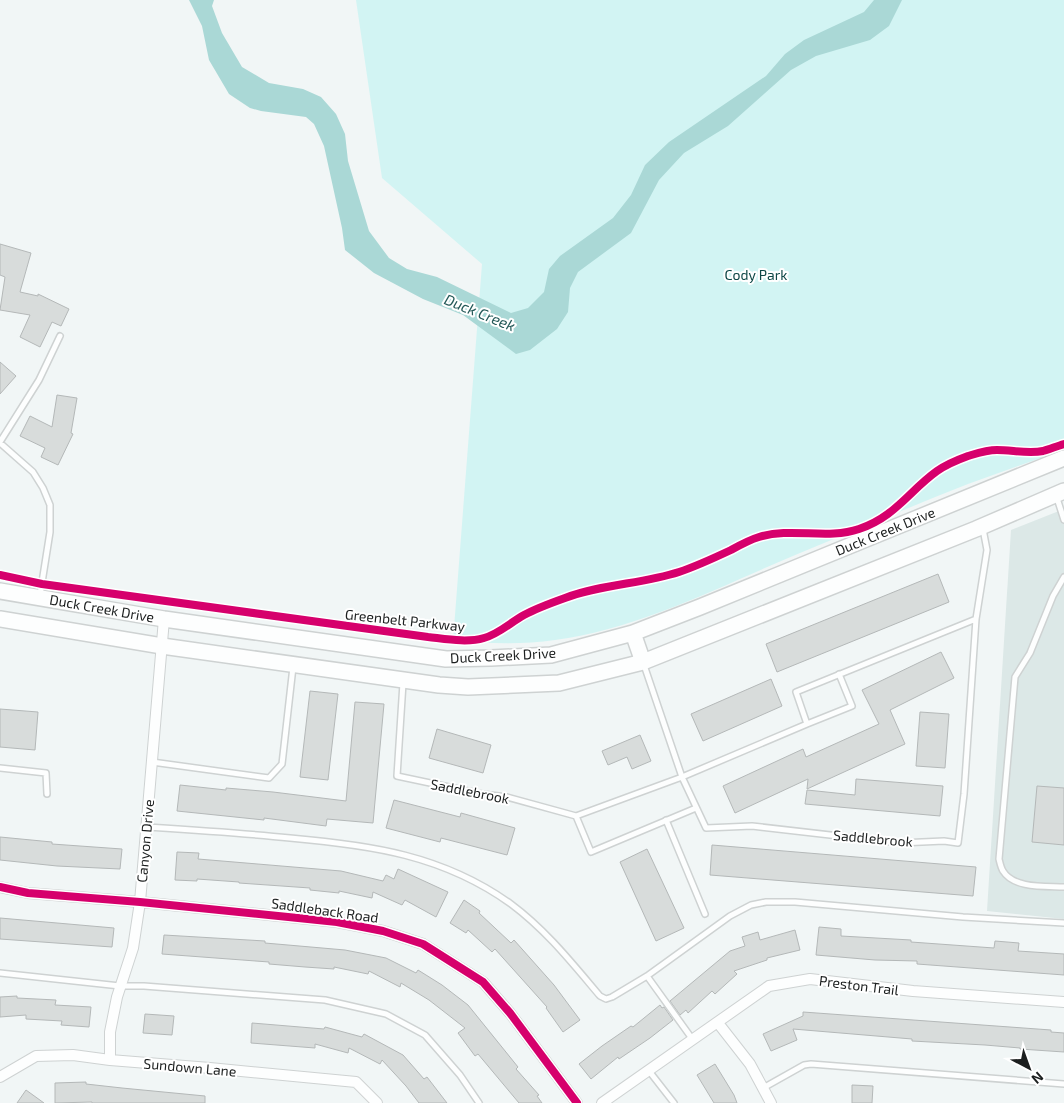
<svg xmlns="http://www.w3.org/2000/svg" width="1064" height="1103" viewBox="0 0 1064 1103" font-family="'Exo 2',sans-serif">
  <rect width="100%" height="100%" fill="#f1f6f6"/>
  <path fill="#dce8e7" d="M1064 509V919L987 911 1011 530Z"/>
  <path fill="#d2f4f3" d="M356 0H1064V450C1032 461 1000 472 968 484 912 506 856 530 800 553 723 585 639 629 555 640 521 645 487 643 453 641L482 264 382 178Z"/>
  <path fill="#aad8d6" d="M189 0H214L212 6 222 33 242 67 269 83 303 89 321 97 336 114 345 134 348 161 369 231 389 258 407 269 437 277 511 313 528 308 544 292 549 269 560 256 613 218 631 195 645 165 669 142 766 76 785 54 804 40 864 12 874 0H902L889 26 870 40 816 56 791 70 728 126 684 153 659 180 631 233 578 272 570 288 568 312 557 329 530 350 516 354 463 315 423 299 374 273 345 250 342 228 324 146 314 124 306 117 261 111 250 108 229 94 209 60 202 26Z"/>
  <path fill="#d8dcdb" stroke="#b4b8b8" d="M0 244 31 253 20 292 38 296V294L69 309 61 326 52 322 40 347 20 337 30 315 0 310 5 277 0 275Z
    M0 362 16 376 0 394Z
    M57 395 77 398 71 433 73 434 58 465 41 457 45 448 20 436 30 416 52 427Z
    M938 574 949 602 777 672 766 644Z
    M941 652 954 678 890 710 905 744 807 789 808 779 735 813 723 786 803 749 806 757 879 724 862 690Z
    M771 679 782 706 703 741 691 714Z
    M310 691 338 694 328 780 300 777Z
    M355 702 384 704 373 823 327 819 326 826 264 818V820L177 811 180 785 226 790V788L273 792 346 801Z
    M0 709 38 712 35 750 0 747Z
    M920 712 949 714 945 768 916 766Z
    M437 729 491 745 483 773 429 758Z
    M640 735 651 761 632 769 627 757 608 765 602 751Z
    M856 779 943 786 940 816 805 804 807 790 855 795Z
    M1037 786 1064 788V845L1032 842Z
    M394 800 460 817 461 813 515 828 507 855 441 838 440 842 386 828Z
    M0 837 52 842V844L122 849 120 869 57 866 0 860Z
    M712 845 976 867 973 896 710 875Z
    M647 849 684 928 656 941 620 862Z
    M177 852 199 853 198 859 341 871 383 881 386 875 394 879 398 869 448 892 436 917 405 900 402 905 373 892 372 898 339 891V893L310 890V888L239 883V882L197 879V881L175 880Z
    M464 900 480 911 479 913 511 943 514 940 554 985 580 1020 563 1032 546 1008 547 1007 495 949 492 952 468 930 466 933 450 923Z
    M0 918 114 928 112 947 0 939Z
    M819 927 841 929V936L911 940V942L994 948 995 941 1019 943 1018 951 1064 954V975L917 964V961L875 960 816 955Z
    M795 930 800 950 767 958V960L734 971 737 974 715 994 712 991 688 1013 686 1010 680 1015 670 1001 730 951 745 946 742 937 758 932 760 940Z
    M164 935 265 941V943L345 950 386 958 416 973 418 970 442 985 468 1005 518 1067 516 1069 539 1095 537 1096 542 1103H519L478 1054 475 1056 458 1033 465 1028 429 1000 401 983 400 987 369 971 368 974 334 967V969L305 967 269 964V962L162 954Z
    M17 996V998L56 1000 55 1005 91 1007 89 1027 61 1025 62 1021 26 1019V1015L0 1017V997Z
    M660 1005 662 1008 664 1007 673 1020 650 1038 619 1059 618 1057 591 1079 579 1064 602 1046 631 1026 633 1027Z
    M803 1012 1051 1030V1032L1064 1033V1052L1020 1049V1048L985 1045 912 1041V1039L793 1029 797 1040 771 1051 763 1034 803 1016Z
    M145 1014 174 1016 172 1035 143 1033Z
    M252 1023 324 1029 325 1027 362 1037 364 1034 403 1055 424 1079 427 1077 447 1103H419L406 1086 382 1060 380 1064 349 1048 348 1053 315 1044V1048L251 1043Z
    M715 1064 734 1095 737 1103H714L697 1075Z
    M86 1082V1084L122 1088 205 1096V1103H92V1102L55 1103V1083Z
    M852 1085 873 1086 872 1103H852Z
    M26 1090 44 1103H17Z"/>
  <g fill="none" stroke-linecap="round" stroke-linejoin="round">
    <defs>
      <path id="lane" d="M0 442 39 380 60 336
        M0 443 33 472 43 488 50 505V532L40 595
        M1056 495 1064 520
        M1064 577 1053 596 1030 653 1015 677 999 859C1000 863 1001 868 1003 871 1014 889 1046 886 1064 887
        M644 665 682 777 706 828 752 826 900 843 944 841 958 843 964 794 976 619 987 550 983 529
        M403 683 397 776 482 794 507 797 576 816 591 852 696 808
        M807 724 852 706 839 674
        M152 762 269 778 282 764 293 667
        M0 768 46 773 47 794
        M576 816 682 777 807 724 796 692 976 619
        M666 820 705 914
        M147 827C194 830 242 833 290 838 370 845 443 855 511 904 546 930 572 963 600 996L606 999 612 997 647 976 730 916 751 905 766 902H795L963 917 1064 923
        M0 973 120 986H144L325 1000 386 1014 425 1035 460 1075 479 1103
        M647 976 693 1040
        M649 1071 674 1103
        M763 1088 804 1065 811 1064 1064 1084"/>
      <path id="street" d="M0 887 28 893 140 902 337 922 383 931 423 944 483 982 510 1013 577 1103
        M718 1023 750 1064 771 1103
        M110 1060V1032L117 997 133 948 140 902 164 619
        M0 1077 36 1056 73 1055 110 1060 210 1068 356 1082 377 1103
        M602 1103 769 986 810 979 913 991 1064 1002"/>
      <path id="secondary" d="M0 591 164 619 446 659 491 658 551 655 633 633 700 607 1064 458
        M0 619 162 646 439 685 468 687 559 683 643 662 976 529 1064 491
        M633 633 643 662"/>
    </defs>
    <use href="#lane" stroke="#ced2d2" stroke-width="8"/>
    <use href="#street" stroke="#ced2d2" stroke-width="12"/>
    <use href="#secondary" stroke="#ced2d2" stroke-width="18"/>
    <use href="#lane" stroke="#fdfefe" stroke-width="5"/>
    <use href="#street" stroke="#fdfefe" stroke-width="10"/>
    <use href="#secondary" stroke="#fdfefe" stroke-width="15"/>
    <defs>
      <path id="cycleway" d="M0 575 42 584 428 637C446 639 467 643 484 638 499 634 511 622 524 615 537 608 551 603 565 598 602 584 642 584 679 572 697 566 714 558 731 550 740 545 749 540 759 537 792 527 827 540 859 529 895 517 909 491 937 471 947 464 957 460 968 456 978 453 987 450 997 450 1012 450 1028 454 1043 451 1050 449 1057 446 1064 444
        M0 887 28 893 140 902 337 922 383 931 423 944 483 982 510 1013 577 1103"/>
    </defs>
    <use href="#cycleway" stroke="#fff" stroke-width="11"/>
    <use href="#cycleway" stroke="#d6006c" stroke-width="8"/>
  </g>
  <g text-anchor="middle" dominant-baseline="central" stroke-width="4" stroke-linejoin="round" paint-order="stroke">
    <g font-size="14" fill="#0d4746" stroke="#fff">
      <text x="756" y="274">Cody Park</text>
    </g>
    <g font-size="14" fill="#1c1f1f" stroke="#fff">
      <text transform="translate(885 531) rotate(-22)">Duck Creek Drive</text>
      <text transform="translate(102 608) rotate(10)">Duck Creek Drive</text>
      <text transform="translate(405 620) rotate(6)">Greenbelt Parkway</text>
      <text transform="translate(503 655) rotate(-3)">Duck Creek Drive</text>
      <text transform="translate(470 791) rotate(11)">Saddlebrook</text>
      <text transform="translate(873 838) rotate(5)">Saddlebrook</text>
      <text transform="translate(145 841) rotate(-85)">Canyon Drive</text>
      <text transform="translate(325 910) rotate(8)">Saddleback Road</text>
      <text transform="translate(859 985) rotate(7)">Preston Trail</text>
      <text transform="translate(190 1067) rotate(5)">Sundown Lane</text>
    </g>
    <g font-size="15" font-style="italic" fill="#255a59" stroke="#fff">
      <text transform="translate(480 312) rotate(22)">Duck Creek</text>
    </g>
  </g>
  <g transform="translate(1029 1068) rotate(139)" stroke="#ffffff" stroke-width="4" paint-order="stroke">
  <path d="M0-4L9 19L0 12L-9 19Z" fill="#1c1f1f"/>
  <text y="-8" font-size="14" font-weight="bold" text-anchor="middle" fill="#1c1f1f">N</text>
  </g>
</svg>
